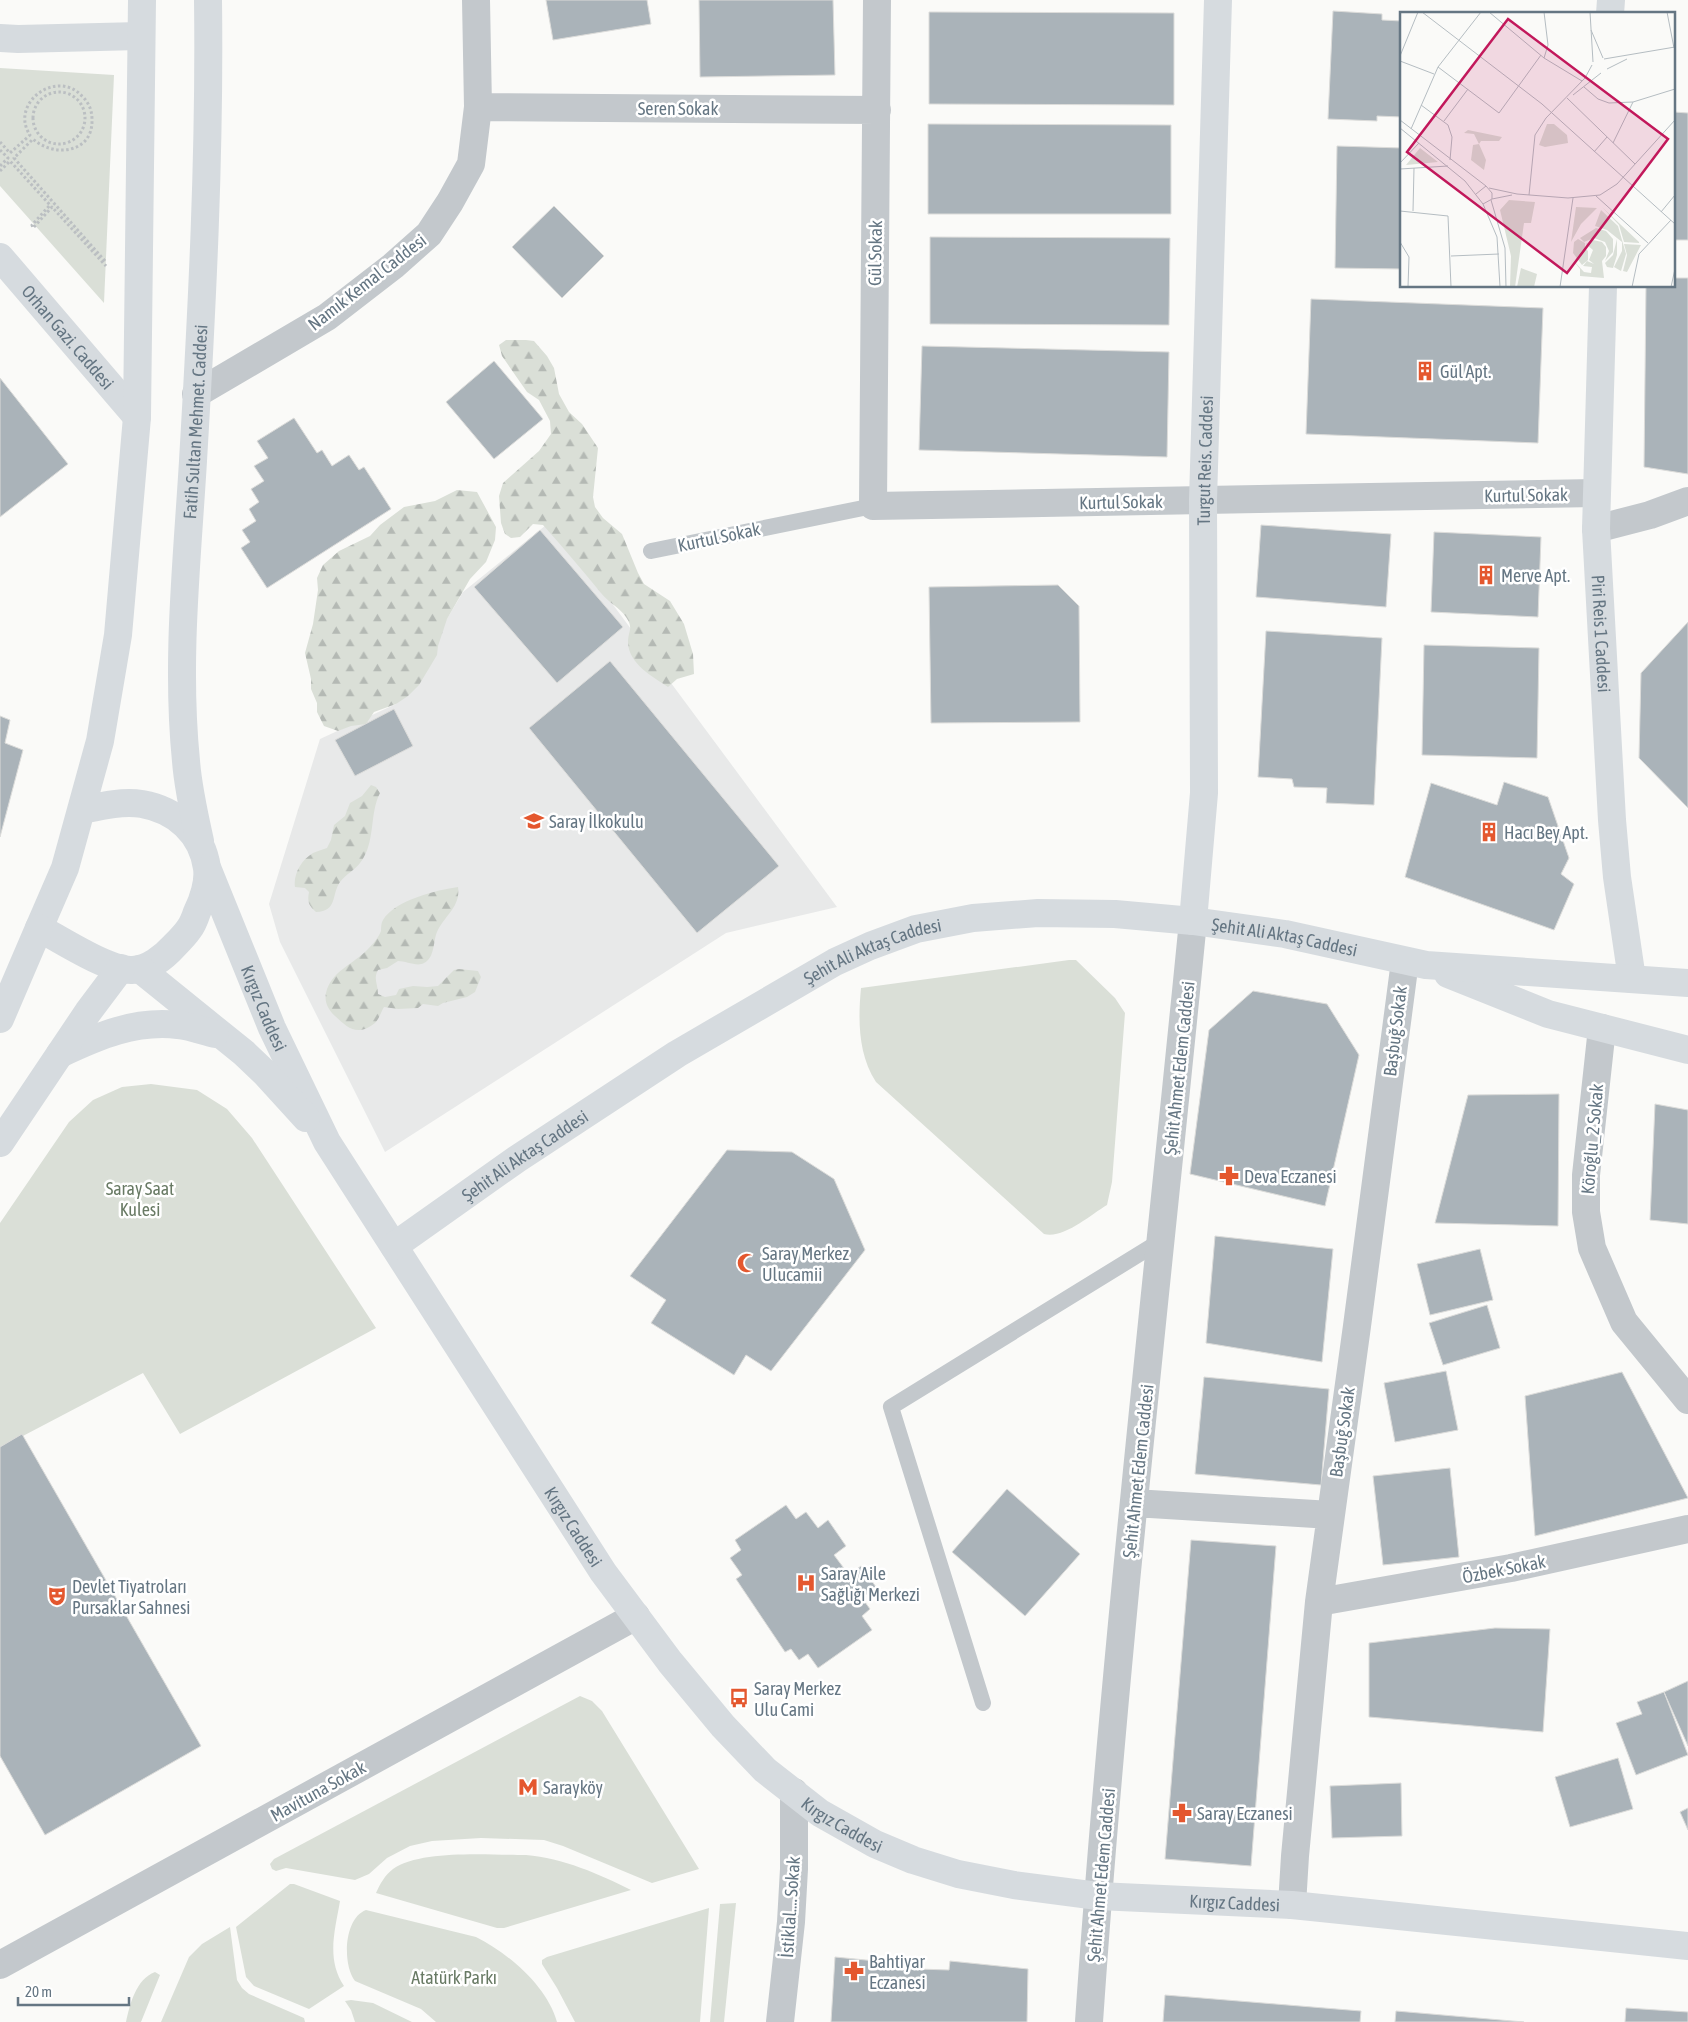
<svg xmlns="http://www.w3.org/2000/svg" width="1688" height="2022" viewBox="0 0 1688 2022" font-family="'Asap Condensed',sans-serif">
  <defs>
    <pattern id="forest-firs" width="22" height="20" patternUnits="userSpaceOnUse" patternTransform="scale(1.25)"><rect width="22" height="20" fill="#dadfd7"/><path d="M5 1l3.5 6h-7zM16 11l3.5 6h-7z" fill="#b4b9b4"/></pattern>
  </defs>
  <rect width="100%" height="100%" fill="#fafaf8"/>
  <path fill="#e8e9e9" d="M551 521 837 907 726 933 385 1152 280 942 269 904 320 739 396 704 463 592Z"/>
  <path fill="#dadfd7" d="M0 68 114 75 104 303 0 186Z
    M1069 960H1076L1115 998 1125 1013 1112 1182 1107 1205C1090 1215 1064 1239 1044 1234L876 1082C858 1054 858 1020 861 988Z
    M151 1084 197 1090 227 1109 252 1138 376 1328 180 1434 143 1373 0 1448V1223L69 1122 93 1100 122 1087Z
    M580 1696 592 1701 602 1711 699 1869 652 1883 563 1846 544 1840 481 1838 432 1841 410 1846 387 1858 369 1874 355 1880 286 1868 276 1871 272 1869 270 1864 274 1859Z
    M526 1855C563 1858 599 1874 631 1890L504 1928H497L376 1893C380 1884 385 1875 393 1869 421 1849 491 1855 526 1855Z
    M290 1884H294L340 1901C335 1931 326 1959 344 1986L309 2009 254 1986 246 1977 236 1927Z
    M736 1903 724 2022H710L720 1904Z
    M709 1908 700 2022H575L557 1988 542 1964V1960L547 1957Z
    M366 1910 476 1937C508 1953 547 1986 557 2022H436L421 2009 355 1981C342 1964 344 1918 366 1910Z
    M230 1927 237 1980 242 1988 249 1994 304 2018 305 2022H161L189 1957 202 1944Z
    M155 1972 160 1975 141 2022H126C130 2004 136 1979 155 1972Z
    M351 2000 373 2003 412 2022H355L351 2010 345 2001Z"/>
  <path fill="url(#forest-firs)" d="M506 340H526L534 341 547 356 554 368 559 394 569 412 582 424 598 448 593 497 595 507 603 518 622 534 638 573 644 584 670 601 684 624 693 654 694 674 677 679 668 687C653 677 629 664 628 643 628 630 634 629 626 617 620 608 608 602 601 593 582 570 563 547 543 525L533 524 520 537 511 538 505 534 501 523 499 496 503 483 539 451 551 434 550 421 539 400 527 392 502 356 499 345Z
    M457 490 477 492 496 527 495 540 486 562 470 579 447 619 438 646 437 655 419 685 408 696 396 704 374 712 366 724 351 726 338 731 324 726 317 712V703L311 689V679L305 653 313 624 318 590 317 578 323 565 339 551 370 536 380 525 404 507 435 501Z
    M371 785 376 787 380 793C369 814 376 843 360 863 355 870 346 874 340 882 331 895 338 911 316 912 309 906 307 902 309 892L305 888 295 887C293 875 301 860 313 853 317 851 322 850 327 848L331 840 334 825 345 816 350 803 362 796Z
    M458 887C461 907 444 916 437 932 433 941 435 958 424 963 417 967 406 961 398 961L387 968 378 970C373 979 378 984 378 994L385 997 396 995 399 989 413 986 427 987 438 986 454 970 459 969 478 971 481 977 475 992 467 997 443 1003 438 1006 423 1004 418 1008 398 1009 384 1007C381 1012 379 1019 375 1023 357 1037 348 1028 335 1016 329 1010 324 1003 326 993 331 971 354 964 368 949 372 945 379 937 381 931 381 928 381 923 383 920 395 900 437 890 458 887Z"/>
  <path fill="#aab3b9" stroke="#dcdcda" d="M546 0H647L651 24 553 40Z
    M699 0H833L835 75 700 77Z
    M1333 11 1382 14V20L1402 21V117L1377 116V121L1328 119Z
    M929 12 1174 13V105L929 104Z
    M1674 112 1688 113V240H1674Z
    M928 124 1171 125V214H928Z
    M1337 146 1402 148V269L1335 268Z
    M554 206 604 256 562 298 512 247Z
    M930 237 1170 238 1169 325 930 324Z
    M1674 278H1688V474L1644 467 1646 286H1674Z
    M1311 299 1543 308 1538 443 1306 434Z
    M922 346 1169 352 1167 457 919 450Z
    M494 361 543 419 494 459 446 402Z
    M0 378 68 464 0 517Z
    M294 418 317 453 322 450 332 466 349 455 359 470 364 467 391 509 267 588 241 548 250 542 242 530 256 521 249 509 259 502 251 489 264 481 254 466 268 458 257 441Z
    M1261 525 1391 534 1386 607 1256 597Z
    M540 530 623 627 557 683 474 587Z
    M1434 532 1541 537 1538 617 1431 612Z
    M1058 585 1079 606 1080 722 931 723 929 587Z
    M1688 622V808L1639 758 1641 673Z
    M1266 631 1382 638 1374 805 1326 803 1327 788 1294 787 1292 779 1258 777Z
    M1424 645 1539 648 1537 758 1422 755Z
    M610 661 779 866 697 933 529 728Z
    M394 709 413 746 355 776 335 740Z
    M0 716 10 720 5 743 23 750 0 837Z
    M1504 782 1548 797 1569 858 1561 874 1574 884 1554 930 1405 877 1431 783 1497 805Z
    M1253 991 1327 1004 1359 1055 1325 1206 1190 1174 1209 1030Z
    M1559 1094 1558 1226 1435 1223 1468 1095Z
    M1655 1104 1688 1110V1224L1650 1220Z
    M727 1150 792 1152 834 1179 865 1250 771 1371 746 1355 734 1375 651 1323 666 1300 630 1276Z
    M1215 1236 1333 1249 1322 1362 1206 1343Z
    M1480 1249 1493 1300 1430 1315 1417 1264Z
    M1487 1305 1500 1348 1443 1365 1429 1323Z
    M1446 1371 1458 1430 1395 1442 1384 1383Z
    M1622 1372 1688 1498 1535 1536 1525 1396Z
    M1204 1377 1329 1389 1321 1485 1195 1474Z
    M22 1434 201 1746 45 1835 0 1756V1447Z
    M1450 1468 1459 1557 1383 1565 1373 1476Z
    M1007 1489 1080 1554 1025 1616 952 1552Z
    M786 1505 796 1519 806 1512 818 1528 828 1520 846 1546 834 1555 849 1575 861 1566 876 1587 862 1598 870 1609 862 1616 872 1630 818 1668 808 1654 799 1660 791 1649 785 1652 736 1579 742 1575 730 1558 741 1550 735 1540Z
    M1191 1540 1276 1546 1251 1866 1165 1859Z
    M1495 1628 1550 1629 1543 1732 1369 1717V1643Z
    M1688 1681V1746L1664 1692Z
    M1664 1692 1688 1755 1636 1775 1616 1723 1642 1714 1637 1702Z
    M1618 1758 1633 1809 1570 1827 1555 1777Z
    M1401 1783 1402 1836 1332 1838 1330 1786Z
    M1688 1808V1830L1680 1812Z
    M835 1957 886 1962 887 1968 949 1970 950 1961 1028 1969 1027 2022H831Z
    M1165 1995 1361 2011 1360 2022H1163Z
    M1626 2008 1688 2012V2022H1625Z
    M1396 2011 1524 2022H1395Z"/>
  <g fill="none" stroke-linecap="round" stroke-linejoin="round">
    <path stroke="#bbbfc2" stroke-width="3" stroke-dasharray="2.5 2.5" stroke-linecap="butt" d="M33 118a26 26 0 1 1 52 0a26 26 0 1 1-52 0Z
      M0 142 10 153 30 135C9 104 56 68 82 96 89 103 92 110 92 120 93 153 54 158 33 139L14 158 105 261
      M0 150 8 158 0 166
      M0 171 10 161 50 205 32 225 33 228 52 207 106 266"/>
    <path stroke="#c3c8cc" stroke-width="16" d="M651 551 873 506
      M983 1703 891 1407 1162 1240"/>
    <path stroke="#c3c8cc" stroke-width="28" d="M877 0 873 506 1596 493
      M478 107 877 110
      M196 394 327 317 393 266 429 234 450 202 471 164 478 107 476 0
      M1596 529 1650 515 1688 501
      M1602 1028 1586 1175V1212L1592 1248 1624 1322 1688 1400
      M1134 1503 1331 1515
      M1319 1602 1511 1568 1688 1529
      M1292 1905 1295 1856 1319 1602 1357 1326 1405 961
      M0 1965 636 1616
      M780 2022 791 1922 794 1869V1792
      M1089 2022C1114 1654 1157 1288 1193 921"/>
    <g stroke="#d6dbdf" stroke-width="28">
      <path d="M1610 14 1611 0"/>
      <path d="M0 38 18 39 140 36"/>
      <path id="s1" d="M0 257 137 417"/>
      <path id="s2" d="M1603 286 1596 529 1612 820 1617 877 1632 979"/>
      <path d="M82 810C101 806 122 801 142 804 176 810 202 833 207 868 209 882 203 900 197 912 195 918 193 924 189 929 185 935 179 941 174 946 164 957 148 970 132 970 109 971 61 940 39 928L65 868 100 741 118 635 137 417 142 0"/>
      <path id="s3" d="M200 841C194 814 188 788 186 761 176 662 187 561 193 461 202 308 210 154 208 0"/>
      <path id="s4" d="M208 870 272 1028 327 1142 603 1572 670 1662 723 1726 765 1770 820 1813 875 1844 913 1860 958 1874 1014 1885 1098 1896 1292 1905 1688 1946"/>
      <path id="s5" d="M1193 921 1204 793 1203 500 1218 0"/>
      <path d="M140 969 244 1053 265 1073 306 1118"/>
      <path d="M1448 974 1548 1014 1688 1050"/>
      <path d="M0 1019 39 928"/>
      <path d="M60 1054C98 1036 135 1020 178 1025 190 1026 203 1031 215 1034"/>
      <path d="M0 1143 88 1012 121 968"/>
      <path id="s6" d="M394 1246 517 1159 677 1054 835 962 870 946 916 929 973 918 1038 913 1115 914 1193 921 1285 934 1426 965 1688 983"/>
    </g>
  </g>
  <defs>
    <symbol id="building-bare" viewBox="-9 -9 18 18"><path d="M-4-6H4V6H1V3H-1V6H-4ZM-2.5-4.3h1.7v1.8h-1.7ZM.8-4.3h1.7v1.8H.8ZM-2.5-1h1.7V.8h-1.7ZM.8-1h1.7V.8H.8Z" fill="#e4572e" stroke="#fff" stroke-width="2.5" paint-order="stroke"/></symbol>
    <symbol id="school-bare" viewBox="-9 -9 18 18"><path d="M0-5L7-2L0 1L-7-2ZM-4 1L0 2.5L4 1V4Q0 6-4 4Z" fill="#e4572e" stroke="#fff" stroke-width="2.5" paint-order="stroke"/></symbol>
    <symbol id="pharmacy-bare" viewBox="-9 -9 18 18"><path d="M-2-6h4v4h4v4h-4v4h-4v-4h-4v-4h4Z" fill="#e4572e" stroke="#fff" stroke-width="2.5" paint-order="stroke"/></symbol>
    <symbol id="mosque-bare" viewBox="-9 -9 18 18"><path d="M3.5-4.9A6 6 0 1 0 3.5 4.9A5 5 0 1 1 3.5-4.9Z" fill="#e4572e" stroke="#fff" stroke-width="2.5" paint-order="stroke"/></symbol>
    <symbol id="hospital-bare" viewBox="-9 -9 18 18"><path d="M-5-5h3v3.5h4V-5h3V5h-3V1.5h-4V5h-3Z" fill="#e4572e" stroke="#fff" stroke-width="2.5" paint-order="stroke"/></symbol>
    <symbol id="theatre-bare" viewBox="-9 -9 18 18"><path d="M-5-5.5Q0-4 5-5.5V0Q5 5 0 6Q-5 5-5 0ZM-3.3-2.5H-1v1.5H-3.3ZM1-2.5H3.3v1.5H1ZM-2.8 1Q0 5.5 2.8 1Z" fill="#e4572e" stroke="#fff" stroke-width="2.5" paint-order="stroke"/></symbol>
    <symbol id="bus-bare" viewBox="-9 -9 18 18"><path d="M-5-6H5V4H4V6H2V4H-2V6H-4V4H-5ZM-3.5-4V0h7V-4ZM-3.5 1.2v1.5H-2V1.2ZM2 1.2v1.5H3.5V1.2Z" fill="#e4572e" stroke="#fff" stroke-width="2.5" paint-order="stroke"/></symbol>
    <symbol id="metro-bare" viewBox="-9 -9 18 18"><path d="M-5.5 5V-5H-3L0 0L3-5H5.5V5H3V-.5L0 4L-3-.5V5Z" fill="#e4572e" stroke="#fff" stroke-width="2.5" paint-order="stroke"/></symbol>
  </defs>
  <g fill-rule="evenodd">
    <use href="#building-bare" x="1411" y="357" width="28" height="28"/>
    <use href="#building-bare" x="1472" y="561" width="28" height="28"/>
    <use href="#school-bare" x="520" y="807" width="28" height="28"/>
    <use href="#building-bare" x="1475" y="818" width="28" height="28"/>
    <use href="#pharmacy-bare" x="1215" y="1162" width="28" height="28"/>
    <use href="#mosque-bare" x="733" y="1249" width="28" height="28"/>
    <use href="#hospital-bare" x="792" y="1569" width="28" height="28"/>
    <use href="#theatre-bare" x="43" y="1582" width="28" height="28"/>
    <use href="#bus-bare" x="725" y="1684" width="28" height="28"/>
    <use href="#metro-bare" x="514" y="1773" width="28" height="28"/>
    <use href="#pharmacy-bare" x="1168" y="1799" width="28" height="28"/>
    <use href="#pharmacy-bare" x="840" y="1957" width="28" height="28"/>
  </g>
  <g text-anchor="middle" dominant-baseline="central" stroke-width="5" stroke-linejoin="round" paint-order="stroke">
    <g font-size="18" fill="#657683" stroke="#fff">
      <text x="678" y="108">Seren Sokak</text>
      <text transform="translate(875 253) rotate(-89)">Gül Sokak</text>
      <text transform="translate(367 282) rotate(-38)">Namık Kemal Caddesi</text>
      <text stroke="none"><textPath href="#s1" startOffset="105">Orhan Gazi. Caddesi</textPath></text>
      <text stroke="none"><textPath href="#s3" startOffset="421">Fatih Sultan Mehmet. Caddesi</textPath></text>
      <text stroke="none"><textPath href="#s5" startOffset="461">Turgut Reis. Caddesi</textPath></text>
      <text transform="translate(1526 495) rotate(-1)">Kurtul Sokak</text>
      <text transform="translate(1121 502) rotate(-1)">Kurtul Sokak</text>
      <text transform="translate(719 537) rotate(-12)">Kurtul Sokak</text>
      <text stroke="none"><textPath href="#s2" startOffset="348">Piri Reis 1 Caddesi</textPath></text>
      <text stroke="none"><textPath href="#s6" startOffset="984">Şehit Ali Aktaş Caddesi</textPath></text>
      <text stroke="none"><textPath href="#s6" startOffset="564">Şehit Ali Aktaş Caddesi</textPath></text>
      <text stroke="none"><textPath href="#s4" startOffset="149">Kırgız Caddesi</textPath></text>
      <text transform="translate(1395 1031) rotate(-83)">Başbuğ Sokak</text>
      <text transform="translate(1179 1068) rotate(-84)">Şehit Ahmet Edem Caddesi</text>
      <text transform="translate(1592 1139) rotate(-85)">Köroğlu_2 Sokak</text>
      <text stroke="none"><textPath href="#s6" startOffset="159">Şehit Ali Aktaş Caddesi</textPath></text>
      <text transform="translate(1342 1432) rotate(-82)">Başbuğ Sokak</text>
      <text transform="translate(1138 1471) rotate(-84)">Şehit Ahmet Edem Caddesi</text>
      <text stroke="none"><textPath href="#s4" startOffset="754">Kırgız Caddesi</textPath></text>
      <text transform="translate(1504 1569) rotate(-11)">Özbek Sokak</text>
      <text transform="translate(318 1791) rotate(-29)">Mavituna Sokak</text>
      <text stroke="none"><textPath href="#s4" startOffset="1159">Kırgız Caddesi</textPath></text>
      <text transform="translate(1101 1875) rotate(-85)">Şehit Ahmet Edem Caddesi</text>
      <text stroke="none"><textPath href="#s4" startOffset="1564">Kırgız Caddesi</textPath></text>
      <text transform="translate(790 1907) rotate(-86)">İstiklal.... Sokak</text>
    </g>
    <g font-size="18" fill="#657683" stroke="#fff" text-anchor="start">
      <text x="1440" y="371">Gül Apt.</text>
      <text x="1501" y="575">Merve Apt.</text>
      <text x="549" y="821">Saray İlkokulu</text>
      <text x="1504" y="832">Hacı Bey Apt.</text>
      <text x="1244" y="1176">Deva Eczanesi</text>
      <text x="762" y="1253">Saray Merkez<tspan x="762" dy="21">Ulucamii</tspan></text>
      <text x="821" y="1573">Saray Aile<tspan x="821" dy="21">Sağlığı Merkezi</tspan></text>
      <text x="72" y="1586">Devlet Tiyatroları<tspan x="72" dy="21">Pursaklar Sahnesi</tspan></text>
      <text x="754" y="1688">Saray Merkez<tspan x="754" dy="21">Ulu Cami</tspan></text>
      <text x="543" y="1787">Sarayköy</text>
      <text x="1197" y="1813">Saray Eczanesi</text>
      <text x="869" y="1961">Bahtiyar<tspan x="869" dy="21">Eczanesi</tspan></text>
    </g>
    <g font-size="18" fill="#687a64" stroke="#fff">
      <text x="140" y="1188">Saray Saat<tspan x="140" dy="21">Kulesi</tspan></text>
      <text x="454" y="1977">Atatürk Parkı</text>
    </g>
  </g>
  <g transform="translate(1400 12)">
    <rect width="275" height="275" fill="#fafaf8"/>
    <path d="M147 112H154L167 123 168 131 145 135 139 133ZM20 136 38 150 6 153ZM109 188 135 190 131 211H124L115 275H110L111 244 100 198ZM176 195 197 196 181 212 171 230ZM202 195 239 230V231L224 230 219 213ZM201 198 218 214 226 242 221 259 214 255 222 239V230L207 218 195 214ZM196 216 206 219 213 227V240L205 249 209 239 205 230 194 226 184 230 180 226ZM178 227 185 231V236L176 238 185 236 188 239V248L182 253 173 241 174 230ZM217 227V243L213 256 207 255 205 251 213 243ZM193 228 202 230 206 235V244L202 249 204 266 180 264V257L172 247 184 260 191 261 192 255 183 254 187 249 194 252 189 248 193 238 186 232ZM224 232 241 233 227 260 223 259 227 243ZM121 256 137 262 134 275H117Z" fill="#dadfd7"/>
    <path d="M68 118 102 125 99 129H81L79 132 86 148 84 158 71 148 73 133 79 132 74 122 64 121Z" fill="#dadfd7"/>
    <path fill="none" stroke="#b5bdc2" stroke-width="1" d="M22 0 142 92 275 212M89 0 144 46 182 69M144 0 148 33 144 46M190 0 193 50M267 0 274 36M191 18 203 46M0 44 18 0M204 47 275 35M0 49 34 62M38 55 99 101 141 43M207 57 227 47M184 75 198 87 209 91 233 90 275 77M173 83 201 61M167 86 235 152M21 93 48 113 52 125 50 148M0 108 86 174M44 109 68 77M0 116 65 169 83 192 92 187V181L86 174 76 182M11 117 38 55 81 0M213 131 233 90M194 140 207 125M0 151 19 131M0 157 48 154M89 176 117 182 168 186 200 183 217 172 275 108M129 183 135 123 146 106 185 66 192 53M196 184 248 231M92 187 112 183M91 188 105 236 106 275M83 192 97 225 100 275M0 199 48 204 51 275M13 199 14 156M261 200 275 183M0 230 9 245 8 275M51 244 99 242M160 275 173 186M232 275 239 242 271 208M271 275 275 257"/>
    <path fill="#c2185b" fill-opacity="0.15" stroke="#c2185b" stroke-width="2.5" d="M108 7 268 127 167 261 7 140Z"/>
    <rect width="275" height="275" fill="none" stroke="#657683" stroke-width="2.5"/>
  </g>
  <path d="M18 1997v8h111v-8" fill="none" stroke="#657683" stroke-width="2.5"/>
  <text x="25" y="1997" font-size="15" fill="#657683" stroke="#ffffff" stroke-width="4" paint-order="stroke">20 m</text>
</svg>
